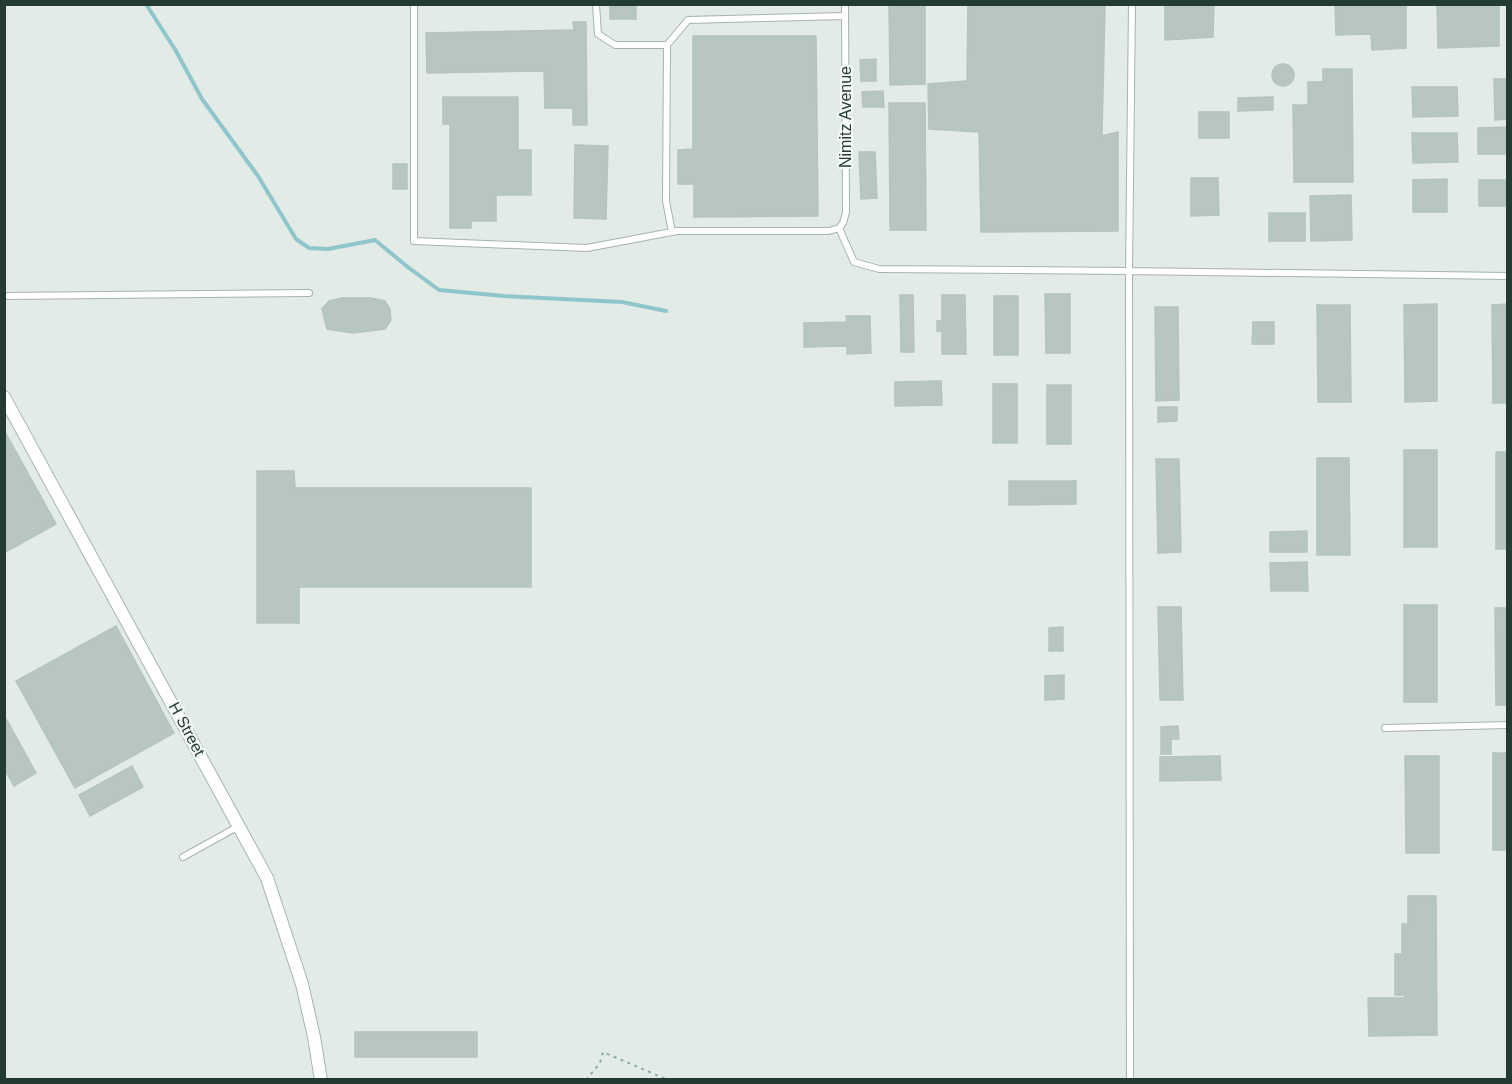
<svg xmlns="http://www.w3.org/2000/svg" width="1512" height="1084" viewBox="0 0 1512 1084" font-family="Arial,sans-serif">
  <rect width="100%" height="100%" fill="#e3ebe7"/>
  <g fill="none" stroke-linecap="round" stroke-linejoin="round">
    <path stroke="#8fc6cc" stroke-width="4" d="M146 4 176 51 202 99 258 176 296 239 309 248 328 249 375 240 409 268 439 290 504 296 622 302 666 311"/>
  </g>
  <path fill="#b8c6c0" stroke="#b5c4bd" stroke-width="1.5" d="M610 4H636V19H610Z
    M889 4H925V84L890 85Z
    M968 4H1105L1102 136 1118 132V231L981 232 979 132 929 129 928 84 967 81Z
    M1165 4H1214L1213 37 1165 40Z
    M1335 4H1406V48L1372 50 1371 34 1336 35Z
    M1437 4H1499V46L1438 48Z
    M573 22H586L587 125H573V108H545L544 71 427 73 426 33 574 30Z
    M693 36H816L818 216 694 217V184H678V150L693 149Z
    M876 59V81H861L860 60Z
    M1272 75a11 11 0 1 1 22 0a11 11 0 1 1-22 0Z
    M1323 69H1352L1353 182H1294L1293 105H1308V82H1323Z
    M1494 79H1508V119L1495 120Z
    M1412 87H1457L1458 116 1413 117Z
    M883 91 884 107H863L862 92Z
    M443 97H518V150H531V195H496V221H471V228H450V124H443Z
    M1273 97V110L1238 111V98Z
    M889 103H925L926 230H890Z
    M1199 112H1229V138H1199Z
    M1508 127V154H1478V128Z
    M1412 133H1457L1458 162 1413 163Z
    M575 145 608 146 606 219 574 218Z
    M859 152H875L877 198 861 199Z
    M393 164H407V189H393Z
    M1191 178H1218L1219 215 1191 216Z
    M1447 179V212H1413V180Z
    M1479 180H1508V206H1479Z
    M1351 195 1352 240 1311 241 1310 196Z
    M1269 213H1305V241H1269Z
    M1045 294H1070V353H1046Z
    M900 295H913L914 352H901Z
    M942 295H965L966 354H942V331H937V321H942Z
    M994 296H1018V355H994Z
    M342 298H371L385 301 390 309 391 320 385 329 353 333 327 329 322 309 329 301Z
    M1437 304V401L1405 402 1404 305Z
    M1508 304V403H1493L1492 305Z
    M1317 305H1350L1351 402H1318Z
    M1155 307H1178L1179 400 1156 401Z
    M846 316H870L871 353 847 354V346L804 347V323L847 322Z
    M1253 322H1274V344H1252Z
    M941 381 942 405 895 406V382Z
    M993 384H1017V443H993Z
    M1047 385H1071V444H1047Z
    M1158 407H1177V421L1158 422Z
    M4 430 56 524 4 553Z
    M1404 450H1437V547H1404Z
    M1496 452H1508V549H1496Z
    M1317 458H1349L1350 555H1317Z
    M1156 459H1179L1181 552 1158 553Z
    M257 471H294L295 488H531V587H299V623H257Z
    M1009 481H1076V504L1009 505Z
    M1307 531V552H1270V532Z
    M1307 562 1308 591H1271L1270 563Z
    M1404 605H1437V702H1404Z
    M1158 607H1181L1183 700H1160Z
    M1495 608H1508V705H1496Z
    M116 626 174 733 75 788 16 681Z
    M1063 627V651H1049V628Z
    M1064 675V699L1045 700V676Z
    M4 715 36 773 14 786 4 768Z
    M1178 726 1179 739H1171V754H1161V727Z
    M1493 753H1508V850H1493Z
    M1220 756 1221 780 1160 781V757Z
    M1405 756H1439V853H1406Z
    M132 766 143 787 90 816 79 795Z
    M1408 896H1436L1437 1035 1369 1036 1368 998H1405V995H1395V954H1402V924H1408Z
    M355 1032H477V1057H355Z"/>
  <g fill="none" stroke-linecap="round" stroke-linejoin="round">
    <defs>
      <path id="service" d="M414 4V241L587 248 677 231H829L839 228
        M596 4 598 34 615 45H667
        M839 228 854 262 879 269 1129 271 1132 4
        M839 228 843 223 846 212 845 4
        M672 232 666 201 667 45 688 20 845 16
        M4 296 309 293
        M1385 728 1508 725
        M183 857 239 826
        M1130 1080 1129 271 1508 276"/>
      <path id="minor" d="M4 397 267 878 302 984 314 1037 321 1080"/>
    </defs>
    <use href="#service" stroke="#a6b3ae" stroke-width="8"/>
    <use href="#minor" stroke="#a6b3ae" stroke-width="14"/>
    <path stroke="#86ac9e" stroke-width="2" stroke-dasharray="3 4.5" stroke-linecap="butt" d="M586 1080 600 1063 603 1052 668 1080"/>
    <use href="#service" stroke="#fff" stroke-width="6"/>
    <use href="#minor" stroke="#fff" stroke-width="12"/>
  </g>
  <g text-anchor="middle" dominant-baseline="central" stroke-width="4.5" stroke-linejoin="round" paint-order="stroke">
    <g font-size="16" fill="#243b34" stroke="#f3f8f5">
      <text transform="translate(845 117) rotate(-90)">Nimitz Avenue</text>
      <text transform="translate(187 729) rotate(62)">H Street</text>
    </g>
  </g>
  <rect width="1512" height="1084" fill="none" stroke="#243b34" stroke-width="12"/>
</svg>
